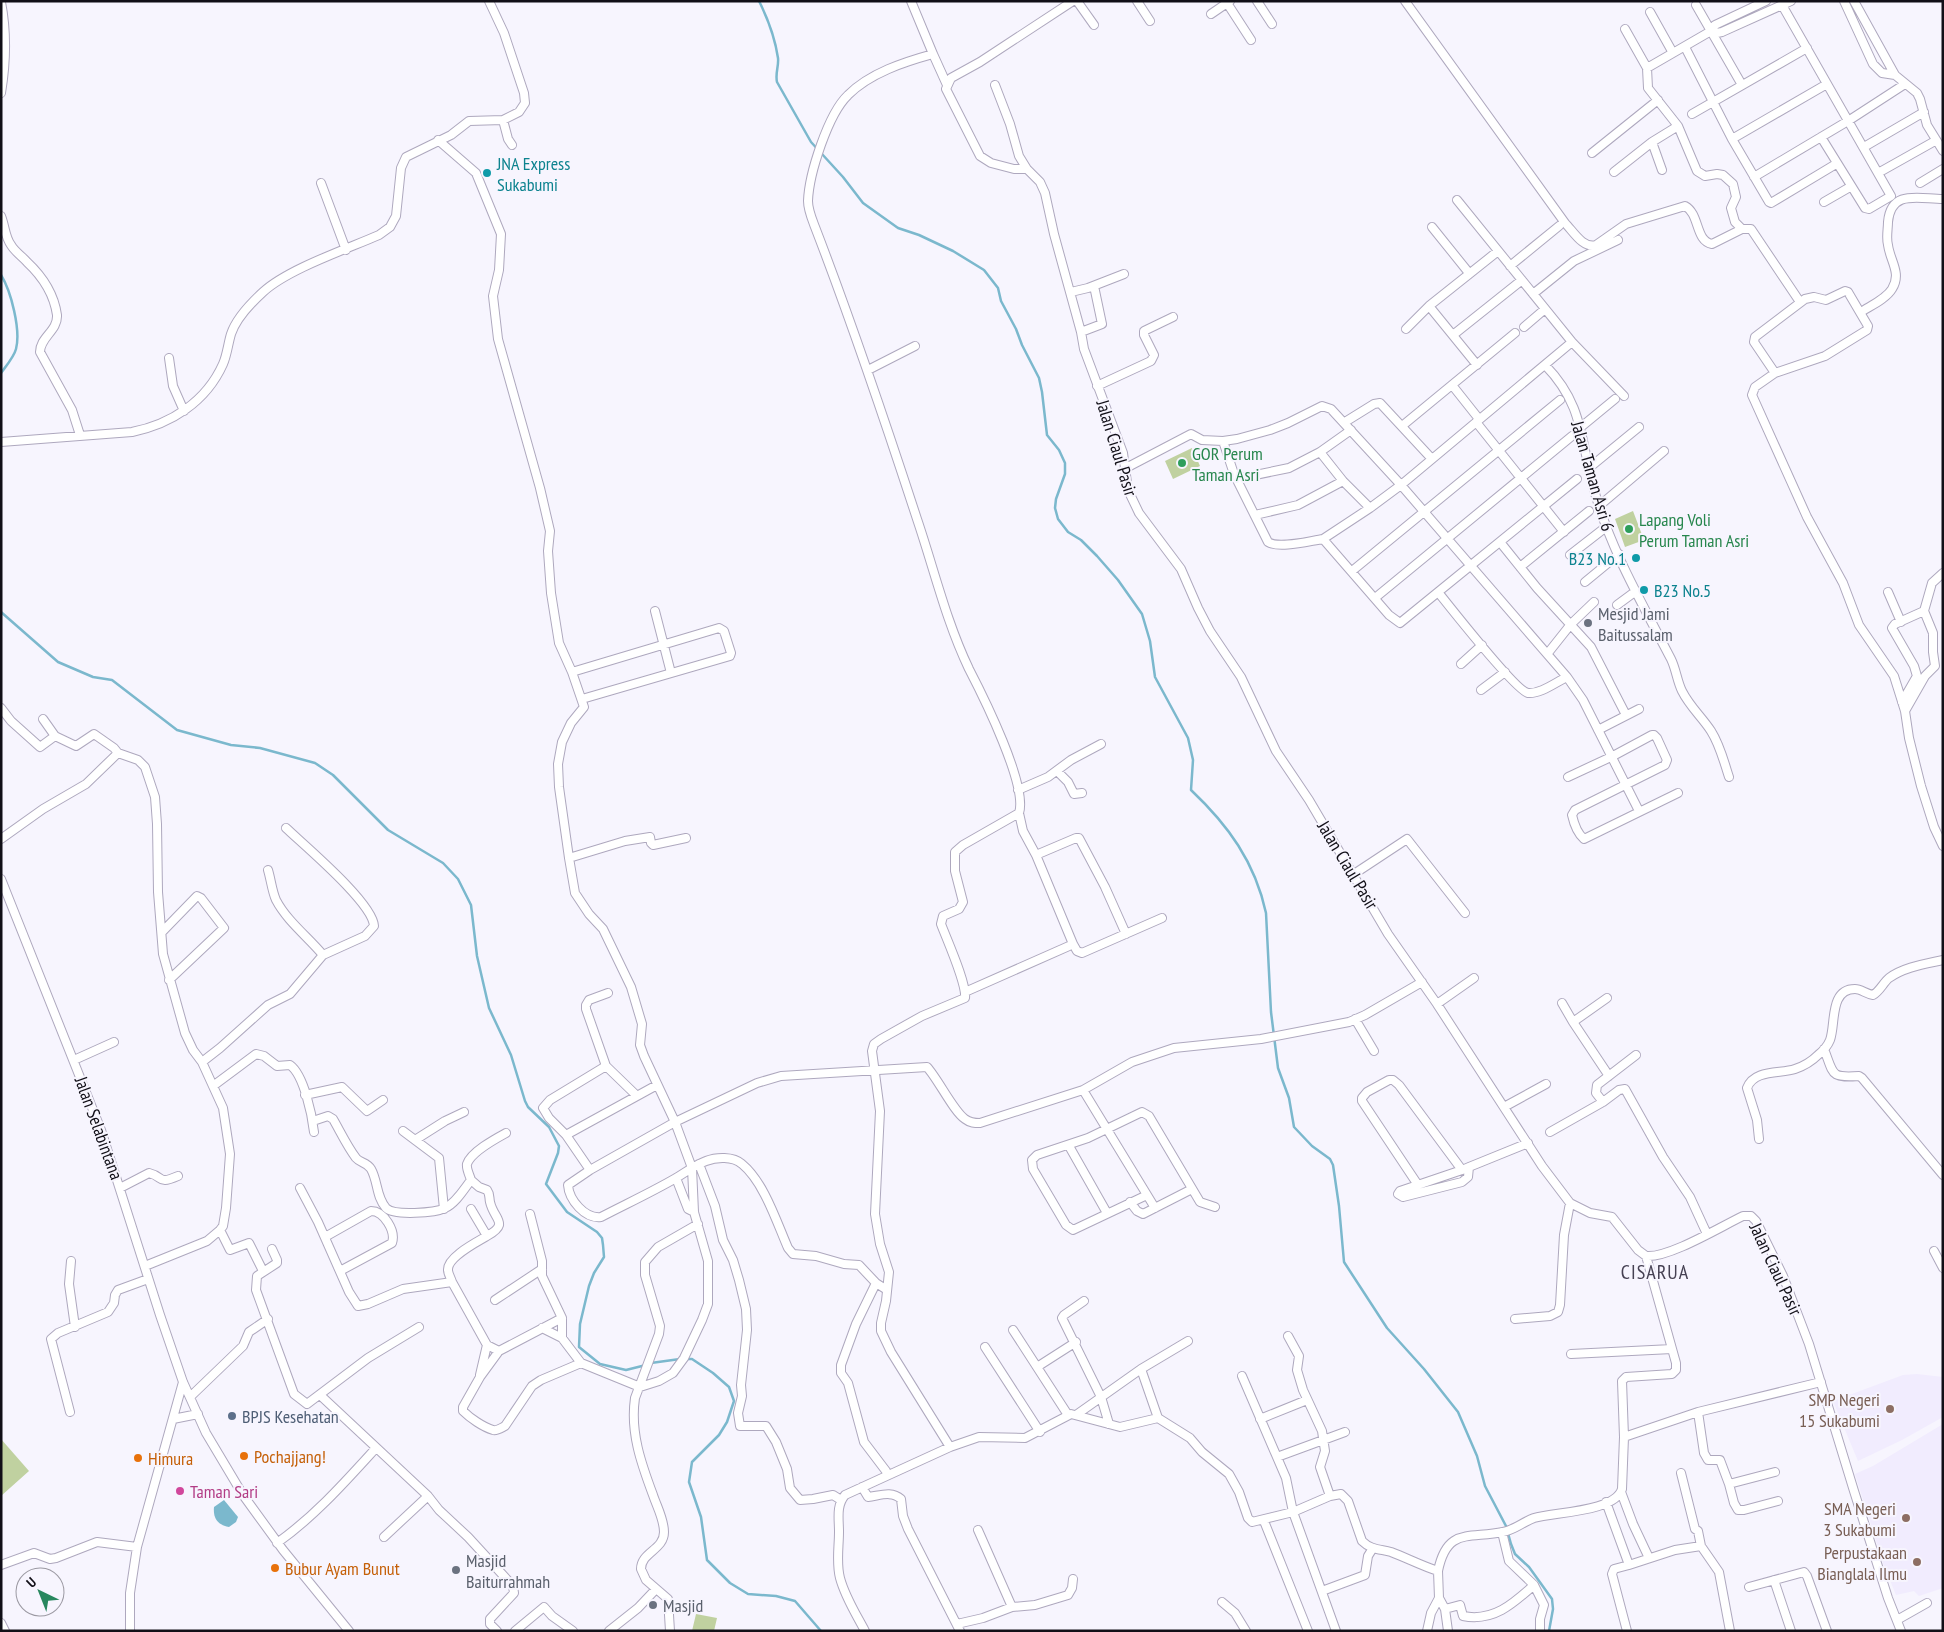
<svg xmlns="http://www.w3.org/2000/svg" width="1944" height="1632" viewBox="0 0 1944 1632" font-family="'PT Sans Narrow',sans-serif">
  <rect width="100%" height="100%" fill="#f7f5fe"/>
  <path fill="#f1ecfe" d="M1917 1374 1943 1377V1417L1902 1440 1858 1461 1833 1401 1903 1375Z
    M1943 1424V1588L1919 1596 1914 1591 1896 1595 1883 1563 1855 1474 1873 1466Z"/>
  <path fill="#c0d1a0" d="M1192 448 1200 466 1173 479 1165 461Z
    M1633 511 1644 540 1625 547 1615 519Z
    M1 1439 29 1471 1 1496Z
    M696 1614 717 1618 714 1631H692Z"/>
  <path fill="#7bb8cd" d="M224 1500 238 1517 236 1522 229 1527C217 1525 213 1518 214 1507Z"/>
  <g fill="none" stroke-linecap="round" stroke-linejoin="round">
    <path stroke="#7bb8cd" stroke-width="2.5" d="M759 1C768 19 775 38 778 58 779 66 775 73 777 82L811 142 843 177 863 203 898 228 919 235 953 251 984 270 998 288 1001 301 1016 329 1022 345 1039 378 1042 392 1047 435 1059 450 1065 463V474L1056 499 1055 508 1058 519 1068 532 1081 540 1097 556 1118 580 1142 614 1150 641 1155 677 1188 738 1193 760 1191 790C1228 825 1255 862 1266 913L1271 1012 1278 1068 1289 1098 1294 1127 1312 1146 1330 1159 1333 1165 1339 1206 1344 1262 1387 1328 1424 1369 1458 1412 1477 1456 1485 1486 1506 1526 1511 1544 1515 1554 1529 1567 1552 1599 1553 1609 1549 1631
      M1 275C11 291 21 330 16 349 14 357 6 366 1 373
      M1 612 58 662 93 677 112 680 177 730 231 745 260 748 315 763 333 775 388 830 443 863 458 879 471 905 477 956 489 1008 511 1055 525 1101 528 1107 549 1127 559 1146 558 1153 546 1184 567 1212 597 1232 602 1238 603 1245 604 1257 594 1273 589 1286 580 1324 579 1347 600 1364 626 1370 646 1365
      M686 1359H692L713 1373 729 1387 734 1401 727 1422 719 1435 692 1462 689 1482 701 1517 707 1560 730 1583 748 1594 776 1596 795 1601 821 1631
      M651 1363 680 1359"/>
    <defs>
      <path id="minor" d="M911 1 933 54
        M1073 1 980 62 951 78 946 89 980 156 991 163 1014 169H1027L1040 182 1045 193 1054 234 1081 332 1084 349 1123 453 1128 490 1139 513 1181 569 1198 608 1210 631 1241 677 1276 751 1309 800 1388 934 1437 1004 1542 1166 1570 1203 1590 1213 1612 1217 1638 1250 1646 1256C1669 1258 1720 1227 1743 1216H1751L1756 1221 1783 1276 1809 1344 1854 1491 1888 1598 1901 1631
        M1077 1 1094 25
        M1137 1 1150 21
        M1257 1 1272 24
        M1405 1 1565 223C1573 231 1583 249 1596 245L1626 224 1685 206C1700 214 1695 241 1712 244L1742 229H1751L1800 302
        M1844 1 1873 64 1882 73 1895 75
        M1854 1 1895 75 1917 93 1920 99 1927 125 1943 151
        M1 2C7 33 6 63 1 93
        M1227 3 1251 40
        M1696 5 1742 85
        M1782 5 1891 196 1869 209 1865 208 1821 137
        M1650 12 1673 53
        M1211 14 1230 1
        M1625 29 1647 68 1648 88 1678 126 1697 171 1705 176 1717 174 1723 175 1733 184 1736 197 1731 208 1735 222 1742 229
        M1711 31 1717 33 1722 32 1791 1
        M1685 47 1732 139 1769 202 1771 203 1836 164
        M1647 68 1711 31 1715 25 1766 1
        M947 85 933 54C904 62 870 73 848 95 828 114 809 174 808 201 808 210 812 219 815 227 852 323 885 421 917 519 934 569 946 621 969 669 983 696 1028 786 1019 813L963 845 955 852V871L963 902 959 909 943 916 941 924C947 940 967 984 965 998L922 1016 881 1039 874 1044 872 1051 880 1111 875 1214 880 1244 889 1272 886 1301 881 1323V1331L891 1352 950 1447
        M995 85 1010 124 1019 156 1027 169
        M1692 114 1807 48
        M503 120 508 139 512 145
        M1732 139 1827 84
        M438 140 476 173 501 234 499 270 493 296 498 339 540 488 550 531 548 551 551 593 559 643 572 672 584 707 571 723 562 742 558 764 559 787 569 858 575 893 589 914 603 929 631 987 642 1024 640 1045 644 1056 675 1122 692 1168 694 1212 708 1261V1304L702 1320 684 1358 673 1373 659 1381 640 1387 581 1363 562 1338 542 1328
        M1652 142 1662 170
        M1864 147 1924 112
        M1592 153 1658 100
        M1614 172 1652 142 1678 126
        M1878 173 1935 141
        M1754 177 1848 121 1905 84
        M321 183 346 250
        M1920 183 1943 169
        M1457 200 1572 342 1624 396
        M1824 202 1850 187
        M1 216C5 226 5 237 11 245 15 252 22 256 27 262 42 276 54 294 57 315 58 331 40 337 40 352L72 410 80 435
        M1432 227 1469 273
        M1510 266 1559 226
        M1071 292 1088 288 1124 274
        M1533 294 1574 261 1618 240
        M1429 306 1477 365
        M1861 312C1870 306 1886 299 1892 289 1902 273 1890 261 1888 245 1886 238 1888 229 1888 222 1891 189 1919 199 1943 199
        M1524 327 1545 309
        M1406 329 1429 306 1498 251
        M1081 332 1102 324 1094 286
        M1453 335 1522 280
        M169 358 173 386 184 411
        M1545 365C1583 404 1580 437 1593 486 1609 547 1642 603 1671 659 1676 669 1677 681 1682 691 1690 707 1702 717 1711 731 1720 745 1724 762 1729 777
        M868 370 915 346
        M1775 373 1825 356 1867 330 1868 326 1848 292 1845 291 1826 300 1814 297 1805 299 1755 337 1754 342 1775 373 1755 387 1752 395 1807 517 1843 583 1859 625 1894 676 1905 711 1909 738 1921 786 1934 827 1943 846
        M1452 385 1479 419
        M1097 386 1151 361 1154 355 1144 335V331L1173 317
        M1345 422 1374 404 1380 403 1432 459
        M1476 422 1564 532
        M1402 426 1515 333
        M1581 427 1615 399
        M1223 441 1234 474 1268 542C1279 549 1309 541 1323 539L1389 615 1400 623 1577 479
        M1 442 132 432C171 424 206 402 223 364 227 355 228 344 231 334 236 319 251 303 263 292 288 269 347 249 379 235L390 227 396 216 401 168 406 157 451 135 469 121 503 120 519 112 525 103 524 93 504 33 489 1
        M1320 452 1343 481 1370 508
        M1589 468 1639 427
        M1124 469 1191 434 1202 440 1223 441 1237 439 1270 430 1288 423 1322 406 1331 409 1401 485 1567 677 1583 700 1639 811
        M1236 479 1289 468 1320 452 1351 430
        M1599 506 1664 451
        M1255 515 1298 505 1343 481
        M1323 539 1370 508 1401 485 1572 342
        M1500 542 1537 588 1591 647 1626 715
        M1570 555 1606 527
        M1520 567 1589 511
        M1352 571 1560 400
        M1585 582 1619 554
        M1438 592C1450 607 1516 691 1528 693 1541 694 1556 682 1567 677
        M1888 592 1901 622
        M1375 598 1572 436
        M1617 605 1636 591
        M655 611 671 673
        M1548 653 1571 624 1594 602
        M1461 664 1482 645
        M572 672 719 628 724 631 731 653 730 656 582 699
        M1917 676 1914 666 1892 628 1895 624 1924 611
        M1481 690 1505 672
        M1902 702 1917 676
        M1 708 11 721 40 747 55 736 43 719
        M1905 711 1925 676 1935 666 1933 652V633L1924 611 1932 583 1943 573
        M1598 730 1639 709
        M118 753 138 760 145 767 155 797 157 824 158 892 163 954 185 1033 193 1050 202 1062 223 1108 230 1154 226 1208 223 1226 220 1230 207 1241 145 1266
        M1057 771 1068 782 1074 794 1082 793
        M1568 777 1613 756 1652 735H1654L1657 738 1667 760 1665 765 1575 810 1572 815C1574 824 1577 833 1584 839L1678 793
        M1018 790 1048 777 1071 760 1101 744
        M1019 813 1023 831 1036 855 1076 838H1079L1105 887 1126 934
        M1 839 43 809 86 784 118 753 114 748 94 734 76 746 55 736
        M1036 855 1073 944
        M569 858 625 841 650 837 651 843 653 845 686 838
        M268 870C271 880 272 891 276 900 287 921 308 937 323 955
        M1354 874 1407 839 1465 913
        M1 879 101 1130 160 1315 183 1382 206 1433 243 1495 283 1550 349 1631
        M162 932 197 896 201 898 224 928 169 980
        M965 992 1069 946 1073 944 1077 951 1082 953 1162 918
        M608 993 589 1000 586 1005V1009L606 1066 636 1095
        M1607 998 1573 1022 1609 1076
        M1562 1003 1573 1022
        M1437 1004 1474 978
        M1355 1019 1374 1051
        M1824 1049C1834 1075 1830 1078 1859 1076L1862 1078 1943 1175
        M74 1060 114 1042
        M202 1062 220 1048 268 1005 290 994 323 955 365 936 374 926C373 903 305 846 286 828
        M213 1086 256 1054 264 1056 277 1066 290 1065C304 1075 312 1115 314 1132
        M1083 1090 1155 1208
        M305 1095 342 1087 367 1111 383 1100
        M1603 1102 1596 1093 1597 1085 1636 1055
        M1504 1107 1546 1084
        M313 1121 328 1116 333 1119C340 1131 347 1146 356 1158 360 1163 367 1162 371 1169 378 1181 376 1197 386 1208 394 1216 435 1213 445 1208 456 1203 464 1189 471 1180L479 1187 487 1190C490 1194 489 1197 490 1202 494 1220 510 1223 487 1236
        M403 1131 439 1158 444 1209
        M1550 1132 1603 1102 1619 1090 1625 1089 1663 1157 1690 1197 1707 1234
        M566 1135 657 1085
        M1759 1139 1757 1120 1747 1088C1754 1069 1781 1074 1795 1069 1804 1066 1812 1061 1818 1055 1823 1051 1828 1045 1830 1040 1836 1024 1829 989 1855 989 1861 989 1866 994 1873 995 1880 991 1883 983 1889 978 1904 967 1925 964 1943 960
        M415 1140 445 1121 464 1112
        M1069 1146 1107 1213
        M699 1164 715 1206 723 1240 733 1260 739 1280 746 1309 747 1330 741 1385 742 1396 738 1413 740 1426H766L776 1442 787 1469 790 1488 800 1500 813 1499 833 1495 841 1500
        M1469 1167 1468 1177 1462 1182 1403 1197 1398 1194 1400 1191 1462 1170 1469 1167 1528 1143
        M590 1170 566 1135 549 1118 543 1108 550 1100 606 1066
        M676 1178 688 1209 694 1212
        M471 1180C470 1176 466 1169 467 1164 471 1152 495 1139 506 1133
        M1418 1185 1362 1101V1098L1367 1092 1389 1080H1393L1399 1085 1462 1170
        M120 1188 149 1173C165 1177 157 1185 178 1176
        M300 1188 318 1222 349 1292 358 1306 368 1304 403 1289 452 1282 487 1345 499 1351 562 1318
        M1147 1195 1073 1230 1066 1225 1033 1169 1032 1160 1037 1155 1088 1138 1142 1112 1149 1116 1200 1202 1215 1207
        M1130 1202 1137 1211 1143 1214 1192 1189
        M530 1214 542 1261V1276L562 1318V1338
        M220 1230 230 1250 249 1243 263 1271
        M325 1237 371 1211C384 1211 396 1231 392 1243L340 1271
        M272 1249 277 1260V1263L257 1276 256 1290 294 1394 307 1404 368 1358 419 1327
        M1934 1251 1943 1268
        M71 1261 69 1284 75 1327
        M452 1282C451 1278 448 1274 448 1270 447 1257 477 1242 487 1236L471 1209
        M876 1283 856 1324 841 1365V1373L848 1383 864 1442 886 1471 887 1475
        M887 1290 876 1283 859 1265 844 1264 816 1256 793 1254 788 1248C777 1223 764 1182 742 1164 733 1156 716 1157 706 1161 695 1165 686 1172 676 1178 652 1192 626 1204 601 1217 585 1219 569 1200 568 1185L590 1170 675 1122 757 1083 781 1076 927 1067C938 1079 954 1112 965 1119 970 1123 975 1123 980 1123L1083 1090 1132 1062 1174 1048 1261 1039 1349 1022 1365 1015 1422 982
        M495 1300 542 1269
        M1084 1301 1064 1315 1062 1318 1101 1397 1109 1424
        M1515 1319 1550 1316 1558 1312 1560 1305 1564 1235 1570 1203
        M1013 1330 1068 1415
        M1288 1336 1299 1356 1297 1370 1303 1390 1322 1431 1325 1451 1320 1467 1330 1496
        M985 1347 1040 1432
        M499 1351 480 1377 463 1407V1411C470 1418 483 1427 493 1430 497 1431 501 1428 505 1426L532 1386 541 1380 581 1363
        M1571 1354 1672 1349
        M1037 1367 1076 1342
        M1141 1369 1158 1418
        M480 1375 487 1345
        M1242 1376 1286 1478 1293 1512 1336 1631
        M320 1395 428 1496 439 1510 468 1537 513 1586 514 1593 490 1619V1624L497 1631
        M190 1397 243 1346 249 1332 268 1319
        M70 1412 51 1339 58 1333 108 1312 114 1303 115 1295 118 1290 148 1279
        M1698 1412 1704 1453 1708 1460H1720L1729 1484 1775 1472
        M1076 1415 1141 1369 1188 1341
        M173 1419 198 1414
        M1260 1419 1307 1400
        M1624 1437 1698 1412 1821 1382
        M1277 1457 1345 1432
        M1681 1473 1695 1529 1698 1531 1701 1546
        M1729 1484 1734 1503 1738 1510H1744L1778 1501
        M862 1487 868 1497C879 1496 891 1490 901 1499L903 1516 908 1529 960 1631
        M1621 1492 1633 1524 1649 1558
        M1606 1502 1629 1565 1675 1550 1701 1546 1719 1572 1730 1631
        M1264 1521 1308 1631
        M978 1530 1012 1607
        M384 1537 428 1496
        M277 1543C315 1516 345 1482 376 1448
        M1 1565 34 1553 50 1559 56 1558 97 1542 137 1547
        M1438 1571 1439 1598 1445 1609 1448 1631
        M1774 1580 1791 1631
        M1534 1585 1544 1605 1540 1619V1631
        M1749 1587 1804 1572 1807 1576 1827 1631
        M1322 1591 1365 1575 1368 1556 1373 1548
        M1222 1602 1235 1613 1246 1631
        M1445 1609 1460 1605 1463 1616C1493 1622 1513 1604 1534 1585L1509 1561 1502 1532
        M1897 1620 1927 1603
        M1 1623 5 1631
        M957 1624 983 1618 1012 1607 1035 1605 1068 1595 1072 1588 1073 1579
        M130 1631V1593L137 1547 183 1382
        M515 1631 544 1607 552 1616 573 1631
        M609 1631 638 1608 656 1589
        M670 1631 668 1599 646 1580 641 1569C641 1552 664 1550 664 1532 664 1519 657 1507 653 1495 641 1463 630 1432 635 1398L659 1334 660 1326 645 1275V1262L658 1247 698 1224
        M865 1631C856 1614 845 1597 840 1578 836 1563 839 1547 839 1532 839 1518 836 1506 845 1495L950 1447 979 1437 1025 1438 1071 1414 1120 1427 1158 1418 1190 1438 1202 1452 1229 1474 1239 1492 1248 1518 1252 1522 1293 1512 1330 1496 1341 1494 1348 1501 1362 1541C1371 1550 1380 1549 1391 1552 1407 1558 1422 1566 1438 1571 1447 1527 1469 1539 1503 1532 1514 1530 1523 1522 1534 1518 1554 1512 1615 1512 1622 1489L1624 1437 1622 1381 1626 1377 1672 1374 1676 1370V1363L1646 1256
        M1427 1631 1431 1613 1439 1598
        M1627 1631 1612 1574 1614 1569 1629 1565"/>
    </defs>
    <use href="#minor" stroke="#aea8be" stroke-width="10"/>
    <use href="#minor" stroke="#fff" stroke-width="8"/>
  </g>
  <g fill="#0f9aa8" stroke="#f7f5fe" stroke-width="2">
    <circle cx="487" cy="173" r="5"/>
    <circle cx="1636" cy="558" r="5"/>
    <circle cx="1644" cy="590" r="5"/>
  </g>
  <g fill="#2e9e5b" stroke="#f7f5fe" stroke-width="2">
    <circle cx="1182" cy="463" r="5"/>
    <circle cx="1629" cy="529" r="5"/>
  </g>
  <g fill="#6b7280" stroke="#f7f5fe" stroke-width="2">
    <circle cx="1588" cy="623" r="5"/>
    <circle cx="456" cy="1570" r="5"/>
    <circle cx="653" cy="1605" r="5"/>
  </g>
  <g fill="#8d6e63" stroke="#f7f5fe" stroke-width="2">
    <circle cx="1890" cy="1409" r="5"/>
    <circle cx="1906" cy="1518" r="5"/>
    <circle cx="1917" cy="1562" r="5"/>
  </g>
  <circle fill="#5c6f8a" stroke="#f7f5fe" stroke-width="2" cx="232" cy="1416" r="5"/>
  <g fill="#e8710a" stroke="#f7f5fe" stroke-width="2">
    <circle cx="244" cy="1456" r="5"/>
    <circle cx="138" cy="1458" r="5"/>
    <circle cx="275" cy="1568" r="5"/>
  </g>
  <circle fill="#d1479c" stroke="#f7f5fe" stroke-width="2" cx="180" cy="1491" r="5"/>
  <g text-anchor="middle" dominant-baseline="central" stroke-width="4" stroke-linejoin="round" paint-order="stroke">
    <g font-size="18" fill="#0d838f" stroke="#f7f5fe" text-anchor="start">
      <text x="497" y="163">JNA Express<tspan x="497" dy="21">Sukabumi</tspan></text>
      <text x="1626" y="558" text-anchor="end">B23 No.1</text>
      <text x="1654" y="590">B23 No.5</text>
    </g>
    <g font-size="18" fill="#110f17" stroke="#f7f5fe">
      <text transform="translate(1117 448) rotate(73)">Jalan Ciaul Pasir</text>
      <text transform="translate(1593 476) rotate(74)">Jalan Taman Asri 6</text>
      <text transform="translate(1348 865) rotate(59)">Jalan Ciaul Pasir</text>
      <text transform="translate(99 1128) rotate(70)">Jalan Selabintana</text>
      <text transform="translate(1776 1269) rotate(65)">Jalan Ciaul Pasir</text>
    </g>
    <g font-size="18" fill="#27864d" stroke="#f7f5fe" text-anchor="start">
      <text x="1192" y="453">GOR Perum<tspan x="1192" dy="21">Taman Asri</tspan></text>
      <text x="1639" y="519">Lapang Voli<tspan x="1639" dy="21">Perum Taman Asri</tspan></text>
    </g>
    <g font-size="18" fill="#5b616d" stroke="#f7f5fe" text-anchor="start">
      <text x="1598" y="613">Mesjid Jami<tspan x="1598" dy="21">Baitussalam</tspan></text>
      <text x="466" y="1560">Masjid<tspan x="466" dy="21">Baiturrahmah</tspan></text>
      <text x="663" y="1605">Masjid</text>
    </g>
    <g font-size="18" fill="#785e54" stroke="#f7f5fe" text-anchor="end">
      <text x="1880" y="1399">SMP Negeri<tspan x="1880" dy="21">15 Sukabumi</tspan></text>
      <text x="1896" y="1508">SMA Negeri<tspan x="1896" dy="21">3 Sukabumi</tspan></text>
      <text x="1907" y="1552">Perpustakaan<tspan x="1907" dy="21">Bianglala Ilmu</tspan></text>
    </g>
    <g font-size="18" fill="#4e5e75" stroke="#f7f5fe" text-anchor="start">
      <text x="242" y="1416">BPJS Kesehatan</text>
    </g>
    <g font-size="18" fill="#c56008" stroke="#f7f5fe" text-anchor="start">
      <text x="254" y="1456">Pochajjang!</text>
      <text x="148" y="1458">Himura</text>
      <text x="285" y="1568">Bubur Ayam Bunut</text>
    </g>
    <g font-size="18" fill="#b23c85" stroke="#f7f5fe" text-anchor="start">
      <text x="190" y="1491">Taman Sari</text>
    </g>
    <g font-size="20" letter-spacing="1" fill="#464153" stroke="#f7f5fe">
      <text x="1655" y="1272">CISARUA</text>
    </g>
  </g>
  <rect width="1944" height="1632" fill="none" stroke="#110f17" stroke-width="5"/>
  <g transform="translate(40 1592) rotate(317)"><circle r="24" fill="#f7f5fe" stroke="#9b99a2"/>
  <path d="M0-4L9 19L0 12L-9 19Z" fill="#28875e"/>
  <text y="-8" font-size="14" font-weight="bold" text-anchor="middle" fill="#110f17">U</text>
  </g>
</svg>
